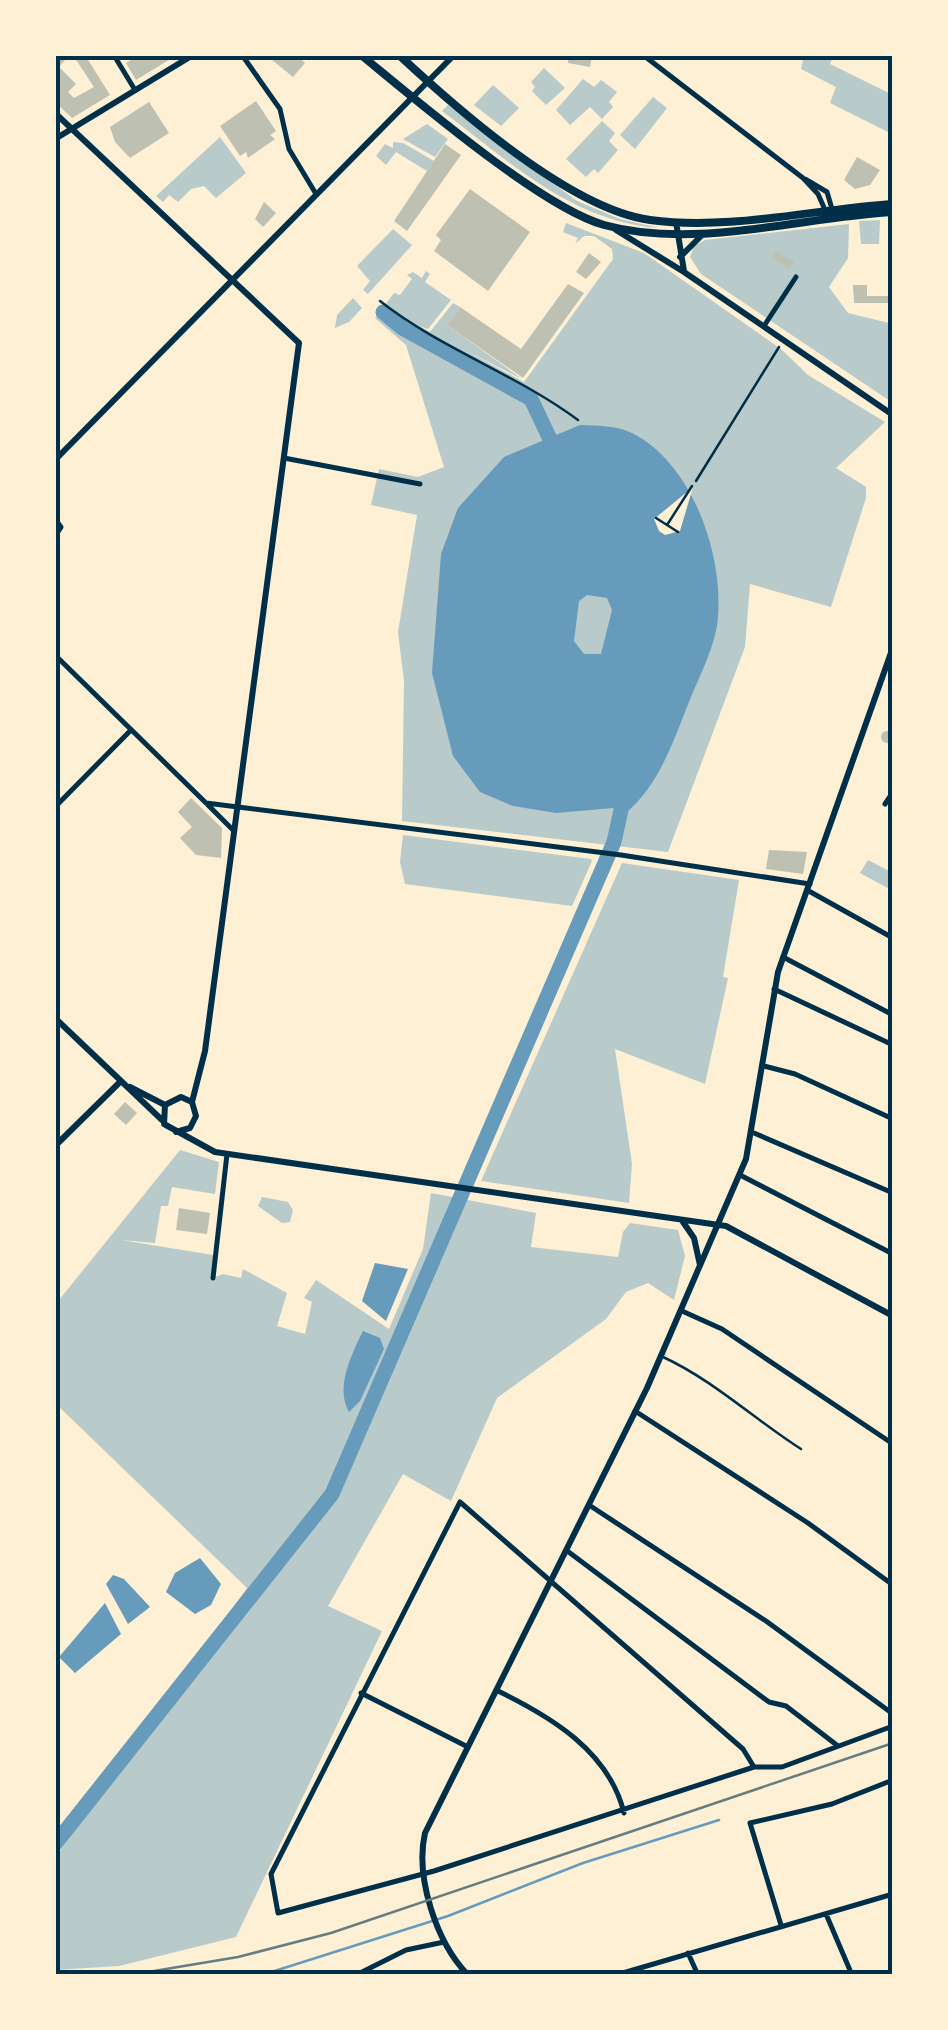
<svg xmlns="http://www.w3.org/2000/svg" width="948" height="2030" viewBox="0 0 948 2030" font-family="'Fira Sans Condensed',sans-serif">
  <rect width="100%" height="100%" fill="#fdf0d5"/>
  <path fill="#b9caca" d="M804 55H834L830 64 893 95 890 133 830 103 836 87 801 69Z
    M544 68 565 88 546 105 532 91 535 87 531 82Z
    M583 79 594 87 601 80 617 92 609 102 613 107 602 119 590 107 570 125 556 110Z
    M493 85 519 108 501 126 474 105Z
    M653 97 667 108 635 149 620 135Z
    M448 105 577 201 620 219 659 228C572 222 510 162 442 111Z
    M602 121 615 133 609 141 618 150 598 173 594 169 586 177 566 159Z
    M427 124 448 139 435 157 403 139Z
    M220 137 246 173 216 198 204 186 191 189 178 202 169 195 163 202 156 196Z
    M393 142 403 143 434 161 427 171 396 152 386 165 376 156 385 144 393 148Z
    M880 220 879 244H861L859 221Z
    M566 223 644 253 781 349 808 375 885 422 836 468 866 487V498L831 607 750 584 745 647 668 852 402 821 404 681 398 632 417 515 371 505 379 469 418 477 444 467 406 345 375 318 394 293 400 295 412 279 407 275 413 272 422 278 426 271 430 274 425 282 451 300 428 329 419 326 430 332 453 303 460 307 447 325 522 379 461 348 524 382 613 259 612 249 594 236H584L575 244 578 238 563 232Z
    M849 224 848 258 829 287 848 313 893 324V403L701 274 690 257 694 246 705 240Z
    M393 229 412 245 368 294 363 290 370 281 357 266Z
    M353 298 362 308 349 322 335 328 337 315Z
    M403 835 591 859 592 861 572 906 405 884 400 862Z
    M868 860 893 873V891L860 873Z
    M622 863 739 880 723 977 728 978 705 1084 615 1049 632 1164 629 1203 481 1181Z
    M180 1150 219 1162 215 1194 172 1187 168 1206H161L155 1243 121 1240 213 1255V1278L223 1274 241 1278 243 1269 287 1293 277 1326 305 1334 312 1302 304 1298 316 1280 389 1329 423 1249 431 1193 536 1213 531 1247 618 1257 623 1232 630 1223 678 1230 685 1256 674 1300 648 1283 626 1292 606 1319 497 1398 451 1501 403 1474 328 1606 382 1631 236 1937 119 1966 55 1970V1858L247 1588 55 1403V1305Z
    M262 1197 288 1202 293 1210 290 1222 282 1223 258 1206Z"/>
  <path fill="#669bbc" fill-rule="evenodd" d="M580 425C597 426 616 425 632 433 694 464 726 560 717 626 712 654 695 685 685 712 671 748 655 791 623 815L613 808 556 813 513 806 480 792 453 756 432 673 441 554 458 508 504 457ZM587 595 607 598 612 610 601 654H584L574 641 579 601Z
    M375 1263 408 1269 386 1321 362 1301Z
    M363 1331 380 1338 384 1349 360 1401 349 1412C335 1388 351 1355 363 1331Z
    M200 1558 221 1584 211 1605 195 1614 166 1592 175 1573Z
    M113 1575 124 1579 150 1607 128 1624 106 1584Z
    M105 1603 121 1634 75 1673 59 1657Z"/>
  <path fill="#fdf0d5" d="M693 487 680 531 665 535 659 531 654 519Z"/>
  <g fill="none" stroke-linecap="round" stroke-linejoin="round">
    <path stroke="#669bbc" stroke-width="2.5" d="M262 1975 448 1916 583 1863 719 1820"/>
    <path stroke="#669bbc" stroke-width="15" d="M383 312 402 328 531 399 558 456
      M55 1844 332 1494 614 842 624 796"/>
  </g>
  <path fill="#bec0b2" d="M55 55 65 60 59 67 76 84 68 92 74 98 94 87 73 55H85L110 95 72 118 55 102Z
    M139 55H177L136 80 126 63Z
    M266 55H296L305 63 293 77Z
    M569 55H592L590 67 568 63Z
    M256 101 276 131 270 135 275 139 248 158 246 152 240 156 220 126Z
    M149 102 169 133 130 158 115 142 110 127Z
    M445 144 461 155 407 231 394 221Z
    M857 157 880 170 870 185 855 189 844 180Z
    M470 189 530 232 488 291 434 251 441 240 436 235Z
    M264 202 276 213 263 227 255 219Z
    M776 251 794 262 790 269 772 258Z
    M589 253 601 262 586 279 576 272Z
    M568 284 584 293 523 378 447 325 460 307 521 349Z
    M853 285H867V296H893V303H854Z
    M881 737a6 6 0 1 1 12 0a6 6 0 1 1-12 0Z
    M191 798 222 828 221 858 196 855 180 838 192 827 178 812Z
    M769 850 807 852 803 874 766 869Z
    M125 1102 137 1113 126 1125 114 1114Z
    M179 1208 210 1213 207 1234 176 1230Z"/>
  <g fill="none" stroke-linecap="round" stroke-linejoin="round">
    <path stroke="#003049" stroke-width="2.5" d="M380 301C441 349 516 374 578 420
      M696 481 779 347
      M656 518 678 532
      M667 525 692 486"/>
    <path stroke="#003049" stroke-width="2.5" d="M663 1357C713 1380 754 1419 801 1449"/>
    <path stroke="#003049" stroke-width="5" d="M119 55 115 57 135 90
      M242 55 280 109 289 149 316 194
      M643 55 803 178 818 194 826 212
      M805 179 827 192 832 209
      M764 326 796 277
      M284 458 420 484
      M55 519 61 527 55 536
      M55 655 206 803 621 855 810 884
      M885 804 893 792
      M208 805 233 830
      M55 807 131 730
      M807 890 893 938
      M783 957 893 1015
      M774 989 893 1045
      M764 1066 795 1074 893 1119
      M754 1133 893 1193
      M740 1175 893 1254
      M213 1278 227 1154
      M682 1311 722 1329 893 1444
      M635 1411 808 1523 893 1585
      M589 1505 766 1621 893 1714
      M566 1550 769 1702 786 1706 838 1746
      M496 1690C550 1716 609 1751 624 1813
      M361 1693 468 1747
      M754 1767 743 1749 460 1502 271 1874 278 1913 434 1871 754 1767H782L893 1726
      M826 1914 852 1975
      M781 1925 750 1823 832 1804 893 1780
      M688 1953 698 1975
      M356 1975 406 1950 444 1942
      M616 1975 893 1894"/>
    <path stroke="#003049" stroke-width="6" d="M55 113 299 343 205 1051 192 1102
      M55 460 454 55
      M55 1018 162 1120
      M130 1087 165 1105
      M176 1132 190 1128 196 1116 192 1102 181 1097 165 1105 164 1124 215 1152 726 1226 893 1316
      M55 1146 120 1082
      M683 1222 694 1238 700 1265
      M468 1975C436 1942 415 1877 425 1833L647 1388 746 1159 778 972 893 647"/>
    <path stroke="#003049" stroke-width="6" d="M55 139 193 55
      M676 222 684 271
      M616 230 684 272 893 415
      M680 257 702 235"/>
    <path stroke="#003049" stroke-width="8" d="M361 55C416 100 541 207 604 225 696 250 801 217 893 212
      M399 55C458 110 570 209 650 220 729 231 814 209 893 204"/>
    <path stroke="#657d81" stroke-width="2.5" d="M130 1975 238 1957 331 1933 893 1743"/>
  </g>
  <rect width="948" height="2030" fill="none" stroke="#fdf0d5" stroke-width="115"/>
  <rect x="58" y="58" width="832" height="1914" fill="none" stroke="#003049" stroke-width="4"/>
</svg>
